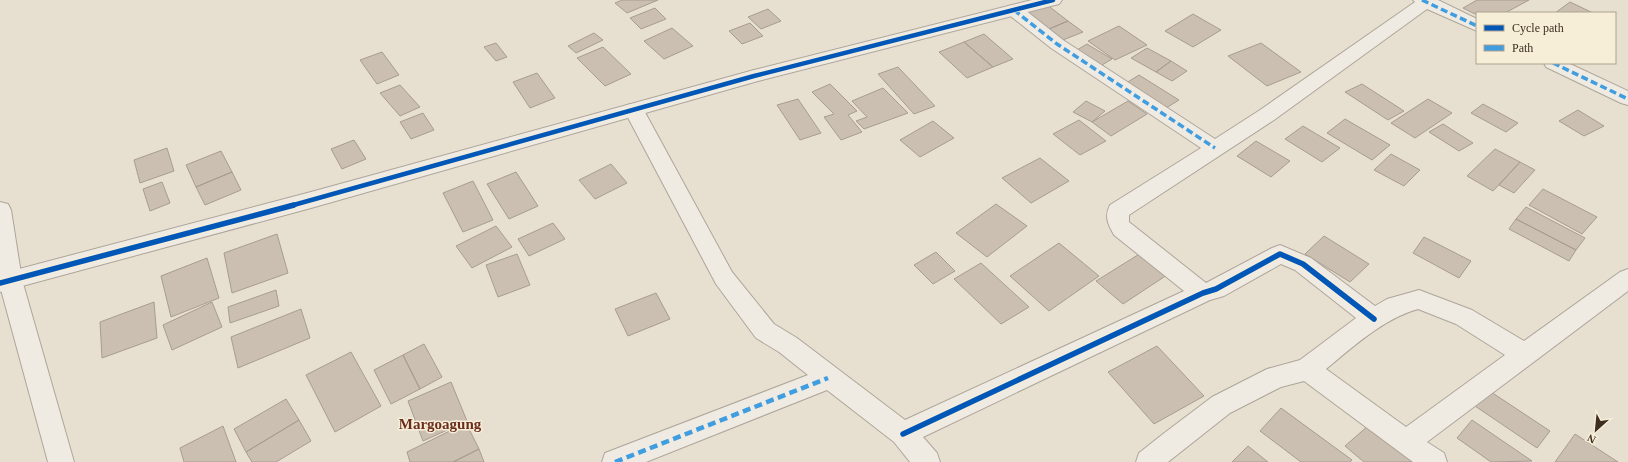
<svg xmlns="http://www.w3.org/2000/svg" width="1628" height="462" viewBox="0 0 1628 462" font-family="'Times New Roman',serif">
  <rect width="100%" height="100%" fill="#e7e0d1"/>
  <path fill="#cbbfb2" stroke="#a89c90" d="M622 0H658L627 13 615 3Z
    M1477 0H1529L1505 13H1477V15L1463 8Z
    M1570 2 1593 13H1555Z
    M1046 4 1068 21 1044 31 1021 13Z
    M655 8 666 19 641 29 630 18Z
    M768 9 781 21 761 29 748 17Z
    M1193 14 1221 30 1193 47 1165 31Z
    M1068 21 1083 32 1058 42 1044 31Z
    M750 23 763 36 742 44 729 31Z
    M1119 26 1147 45 1115 60 1088 41Z
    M672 28 693 46 664 59 644 41Z
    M594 33 603 40 576 53 568 46Z
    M984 34 1013 59 993 67 964 42Z
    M964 42 993 67 967 78 939 52Z
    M496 43 507 57 496 61 484 47Z
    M1261 43 1301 72 1267 86 1228 56Z
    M1087 44 1112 59 1097 68 1072 53Z
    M603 47 631 74 605 86 577 58Z
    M1147 48 1171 61 1156 72 1131 58Z
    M382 52 399 75 377 84 360 60Z
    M1171 61 1187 71 1172 81 1156 72Z
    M898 67 935 106 914 114 878 74Z
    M537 73 555 98 530 108 513 82Z
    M1139 75 1179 100 1163 110 1123 85Z
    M830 84 857 111 848 115 862 132 841 140 824 117 834 114 812 92Z
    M1362 84 1404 111 1388 120 1345 92Z
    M400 85 420 107 400 116 380 93Z
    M883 88 908 113 864 129 856 121 867 117 852 101Z
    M798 99 821 133 800 140 777 105Z
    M1428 99 1452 113 1415 138 1391 123Z
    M1086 101 1105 111 1092 122 1073 112Z
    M1128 101 1147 114 1111 136 1092 122Z
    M1483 104 1518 123 1506 132 1471 113Z
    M1578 110 1604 126 1584 136 1559 121Z
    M423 113 434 130 411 139 400 122Z
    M1345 119 1390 145 1372 160 1327 133Z
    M1079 120 1106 141 1080 155 1053 134Z
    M933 121 954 138 920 157 900 140Z
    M1443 124 1473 143 1459 151 1429 132Z
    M1303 126 1340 148 1322 162 1285 139Z
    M354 140 366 159 342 169 331 149Z
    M1256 141 1290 161 1271 177 1237 156Z
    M167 148 174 171 140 183 134 160Z
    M1495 149 1520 162 1493 191 1467 176Z
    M221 151 232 172 196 187 186 165Z
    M1391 154 1420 170 1404 186 1374 170Z
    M1040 158 1069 181 1031 203 1002 178Z
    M1520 162 1535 170 1514 193 1499 185Z
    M611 164 627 183 595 199 579 180Z
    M232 172 241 190 205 205 196 187Z
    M516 172 538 206 509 219 487 184Z
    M473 181 493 220 463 232 443 193Z
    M162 182 170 203 150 211 143 189Z
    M1543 189 1597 217 1582 234 1529 205Z
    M996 204 1027 226 987 257 956 233Z
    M1526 207 1585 238 1576 250 1516 219Z
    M1516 219 1576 250 1569 261 1509 229Z
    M553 223 565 239 529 256 518 239Z
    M496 226 512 247 472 268 456 246Z
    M277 234 288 273 232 293 224 253Z
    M1324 236 1369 264 1350 282 1305 254Z
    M1424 237 1471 261 1459 278 1413 253Z
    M1059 243 1099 276 1049 311 1010 276Z
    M936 252 955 271 933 284 914 265Z
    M1141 253 1167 275 1123 304 1096 281Z
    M517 254 530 285 498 297 486 265Z
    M207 258 219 298 171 317 161 276Z
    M981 263 1029 307 1001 324 954 279Z
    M276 290 279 306 230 323 228 307Z
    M656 293 670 319 628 336 615 309Z
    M154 302 157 338 102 358 100 322Z
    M212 302 222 327 172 350 163 325Z
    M301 309 310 338 238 368 231 337Z
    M424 344 442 377 420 389 403 355Z
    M1157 346 1204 396 1154 424 1108 372Z
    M351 352 381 406 335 432 306 375Z
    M403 355 420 389 391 404 374 370Z
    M451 382 467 421 423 441 408 401Z
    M1485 388 1550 431 1537 448 1472 404Z
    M286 399 299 420 246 452 234 429Z
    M1281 408 1352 460 1350 462H1301L1260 431Z
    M299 420 311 441 276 462H252L246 452Z
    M1472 420 1532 461 1491 462 1457 438Z
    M466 423 479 449 453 462H410L407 452Z
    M1369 425 1416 462H1364L1345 446Z
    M223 426 236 462H184L180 448Z
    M1575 434 1618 462H1555Z
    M1248 446 1268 462H1232Z
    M479 449 484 462H453Z"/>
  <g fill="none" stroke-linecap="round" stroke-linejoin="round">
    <defs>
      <path id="minor" d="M1413 0H1438L1477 19V31L1427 9 1274 120 1129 215V222L1206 283 1272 248 1280 245 1311 258 1375 306 1387 299 1419 290 1472 310 1524 341 1620 272 1628 269V291L1427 442 1444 453 1447 462H1413L1304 381 1281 387 1230 413 1168 462H1136L1139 453 1163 434 1212 397 1267 369 1300 360 1356 318 1295 270 1281 264 1224 296 1210 300 923 437 937 453 940 462H910L894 442 827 390 646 462H602L605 453 808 375 779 352 756 338 716 284 624 110 627 105 634 104 641 105 732 272 774 324 797 338 905 420 1184 291 1114 235C1108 224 1104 217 1110 205L1201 148 1051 48 1008 14 1005 10 1008 6 1014 5 1020 6 1063 40 1215 139 1260 110 1415 2ZM1418 309 1456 324 1505 355 1406 427 1326 369C1354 346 1383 319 1418 309Z
        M1544 63H1568L1628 91V105L1621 103 1546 67Z
        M0 202 8 204 11 210 22 280 74 462H48L0 286Z"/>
      <path id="tertiary" d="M1032 0H1062L1059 4 758 81 311 208 0 292V274L311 192 754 70Z"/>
    </defs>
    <use href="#minor" stroke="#ada599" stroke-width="2"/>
    <use href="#tertiary" stroke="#ada599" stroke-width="2"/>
    <use href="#minor" fill="#efebe3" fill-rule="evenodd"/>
    <use href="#tertiary" fill="#efebe3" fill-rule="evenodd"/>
    <path stroke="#3f9de0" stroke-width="3.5" stroke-dasharray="7 3.5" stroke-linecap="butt" d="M1422 0 1477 26
      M1014 10 1057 44 1215 148
      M1553 63 1628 99"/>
    <path stroke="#3f9de0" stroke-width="4.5" stroke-dasharray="8 4.5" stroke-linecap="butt" d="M615 462 828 378"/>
    <defs>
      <path id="cycleway-far1" d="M290 206 754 76 1053 0"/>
      <path id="cycleway" d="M0 283 294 205
        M903 434 1203 293 1216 289 1280 254 1303 264 1374 319"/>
    </defs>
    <use href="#cycleway-far1" stroke="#f7eed8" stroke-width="6"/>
    <use href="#cycleway" stroke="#f7eed8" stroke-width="8"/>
    <use href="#cycleway-far1" stroke="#0057b8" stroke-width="4.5"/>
    <use href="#cycleway" stroke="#0057b8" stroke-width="5.5"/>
  </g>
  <g text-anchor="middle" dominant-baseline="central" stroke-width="3" stroke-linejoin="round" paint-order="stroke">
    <g font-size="15" font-weight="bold" fill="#6b2e1e" stroke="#f7eed8">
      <text x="440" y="424">Margoagung</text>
    </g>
  </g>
  <rect x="1476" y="12" width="140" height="52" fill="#f7eed8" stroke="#ada18e"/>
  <rect x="1484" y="25" width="20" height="6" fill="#0057b8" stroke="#ada18e"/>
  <text x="1512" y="32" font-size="12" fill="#3d2e20">Cycle path</text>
  <rect x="1484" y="45" width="20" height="6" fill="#3f9de0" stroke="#ada18e"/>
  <text x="1512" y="52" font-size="12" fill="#3d2e20">Path</text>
  <g transform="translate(1596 430) rotate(207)" stroke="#f7eed8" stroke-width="3" paint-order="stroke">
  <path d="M0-3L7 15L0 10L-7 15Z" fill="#3d2e20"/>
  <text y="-6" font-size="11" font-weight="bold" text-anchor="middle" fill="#3d2e20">N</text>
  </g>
</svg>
